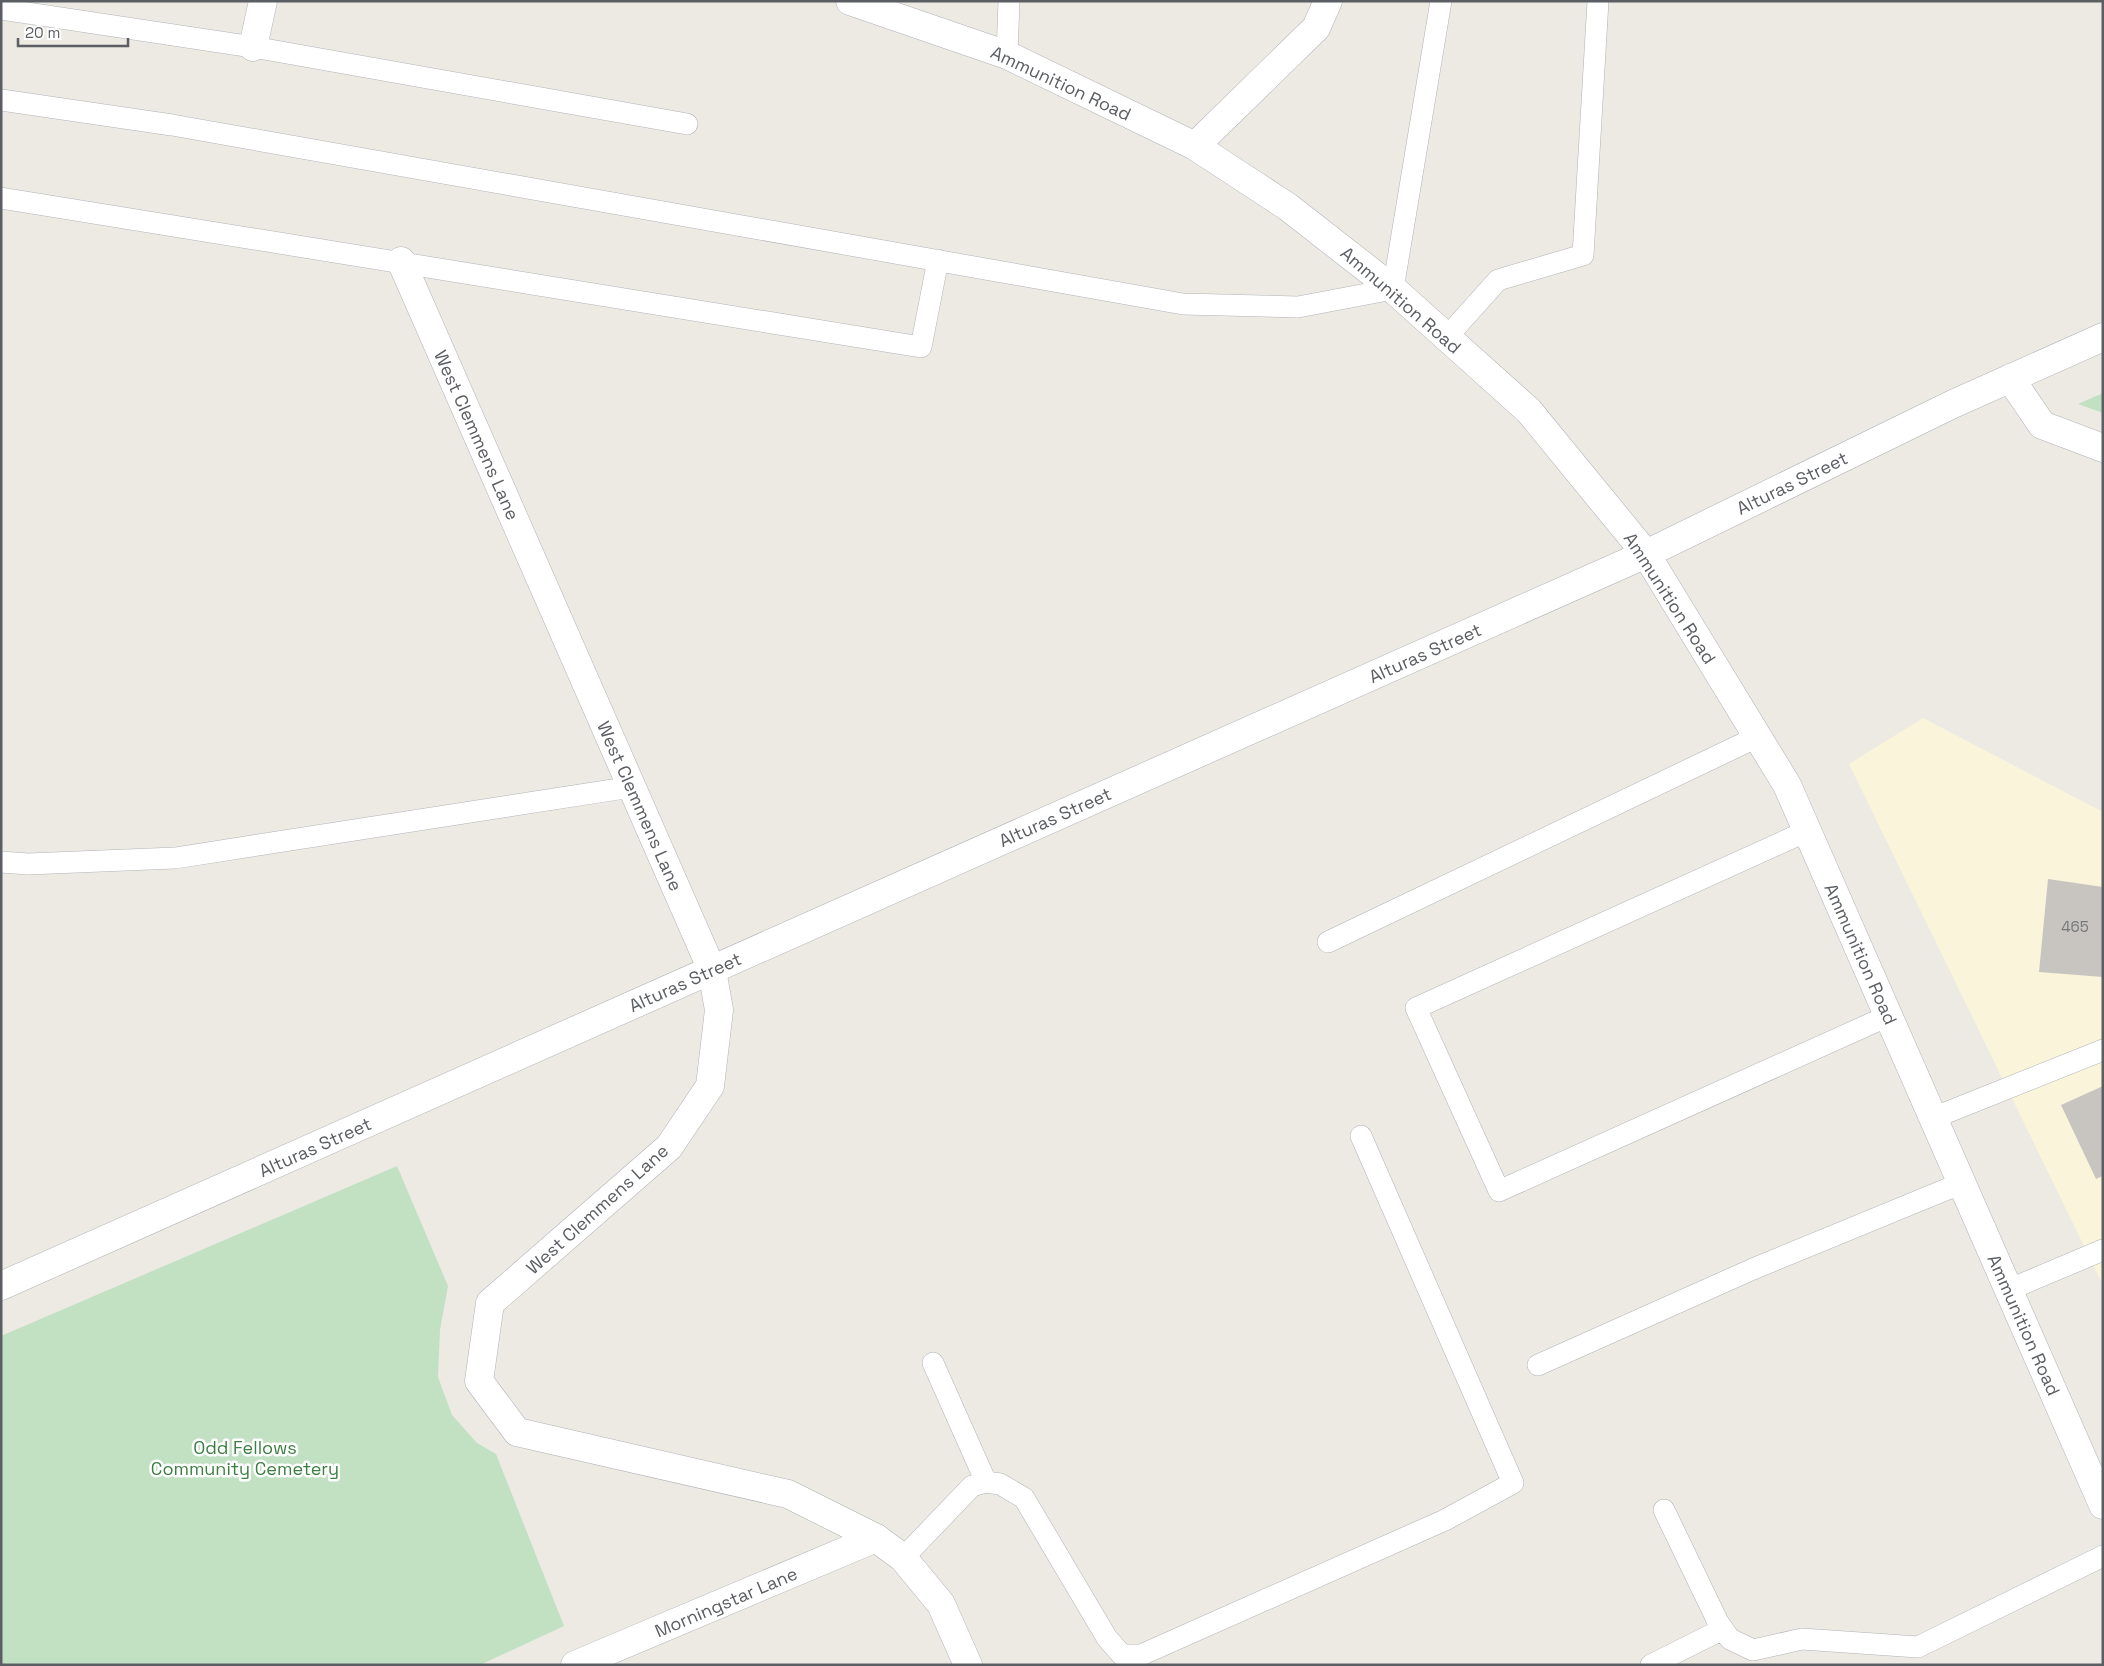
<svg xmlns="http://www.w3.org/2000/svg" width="2104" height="1666" viewBox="0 0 2104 1666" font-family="'Space Grotesk',sans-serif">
  <rect width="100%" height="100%" fill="#eceae3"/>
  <path fill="#faf4da" d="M1923 718 2103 812V1285L1849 764Z"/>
  <path fill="#c2e1c3" d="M2103 393V413L2078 404Z
    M397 1166 448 1286 440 1330 438 1377 452 1415 477 1443 496 1454 564 1626 480 1665H1V1336Z"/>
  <path fill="#c8c5c0" d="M2048 879 2103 887V977L2039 972Z
    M2103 1086V1176L2096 1179 2061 1105Z"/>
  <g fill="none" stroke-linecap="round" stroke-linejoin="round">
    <defs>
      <path id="lane" d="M1 9 253 47 687 124
        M1007 55 1009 1
        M1 100 172 125 1183 304 1298 307 1393 289 1441 1
        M1 198 921 347 938 260
        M1446 338 1498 280 1583 255 1598 1
        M1807 831 1416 1008 1499 1191 1888 1016
        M1 862 28 864 175 858 631 787
        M1328 942 1757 737
        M1933 1118 2103 1050
        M2008 1290 2103 1250
        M933 1363 986 1482
        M1538 1365 1753 1269 1962 1183
        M1664 1510 1718 1622 1730 1639 1753 1650 1802 1639 1918 1647 2103 1556
        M903 1558 972 1486 986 1482 1000 1484 1024 1498 1107 1638 1122 1655H1141L1445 1520 1513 1483 1361 1136
        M1651 1665 1723 1629"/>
      <path id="street" d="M253 47 263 1
        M1195 146 1316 28 1328 1
        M401 261 712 970
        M575 1665 876 1538"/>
      <path id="secondary" d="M850 1 1007 55 1195 146 1288 207 1393 289 1529 411 1646 554 1787 785 2103 1505
        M2010 378 2042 425 2103 448
        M712 970 719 1010 710 1086 669 1147 490 1303 479 1381 517 1432 788 1494 876 1538 903 1558 941 1604 968 1665
        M1 1286 1646 554 1953 404 2103 337"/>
    </defs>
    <use href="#lane" stroke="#b0b3b7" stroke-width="22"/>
    <use href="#street" stroke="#b0b3b7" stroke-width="29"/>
    <use href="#secondary" stroke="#afb2b7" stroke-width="29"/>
    <use href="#lane" stroke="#fff" stroke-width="21"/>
    <use href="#street" stroke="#fff" stroke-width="28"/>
    <use href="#secondary" stroke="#fff" stroke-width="28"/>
  </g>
  <g text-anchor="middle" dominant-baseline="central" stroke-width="5" stroke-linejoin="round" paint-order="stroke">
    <g font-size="15" fill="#76787a">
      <text x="2075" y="926">465</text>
    </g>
    <g font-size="18" fill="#5b5e62" stroke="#fff">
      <text transform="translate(1061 83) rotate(25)">Ammunition Road</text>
      <text transform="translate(1401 300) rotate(41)">Ammunition Road</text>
      <text transform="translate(477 435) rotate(66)">West Clemmens Lane</text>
      <text transform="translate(1792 483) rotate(-26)">Alturas Street</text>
      <text transform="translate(1670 598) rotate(57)">Ammunition Road</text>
      <text transform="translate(1425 653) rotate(-24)">Alturas Street</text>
      <text transform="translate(640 806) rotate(66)">West Clemmens Lane</text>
      <text transform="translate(1055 817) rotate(-24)">Alturas Street</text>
      <text transform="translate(1861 954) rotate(66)">Ammunition Road</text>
      <text transform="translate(685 982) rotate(-24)">Alturas Street</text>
      <text transform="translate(315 1147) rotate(-24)">Alturas Street</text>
      <text transform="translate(597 1209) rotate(-42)">West Clemmens Lane</text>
      <text transform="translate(2024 1325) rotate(66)">Ammunition Road</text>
      <text transform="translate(726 1602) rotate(-23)">Morningstar Lane</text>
    </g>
    <g font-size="18" fill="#3d7f42" stroke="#fff">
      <text x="245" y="1447">Odd Fellows<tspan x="245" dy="21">Community Cemetery</tspan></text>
    </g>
  </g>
  <rect width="2104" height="1666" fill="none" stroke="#5b5e62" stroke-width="5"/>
  <path d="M18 38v8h110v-8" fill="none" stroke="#5b5e62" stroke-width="2.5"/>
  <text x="25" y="38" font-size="15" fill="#5b5e62" stroke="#ffffff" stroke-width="4" paint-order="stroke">20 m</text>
</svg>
